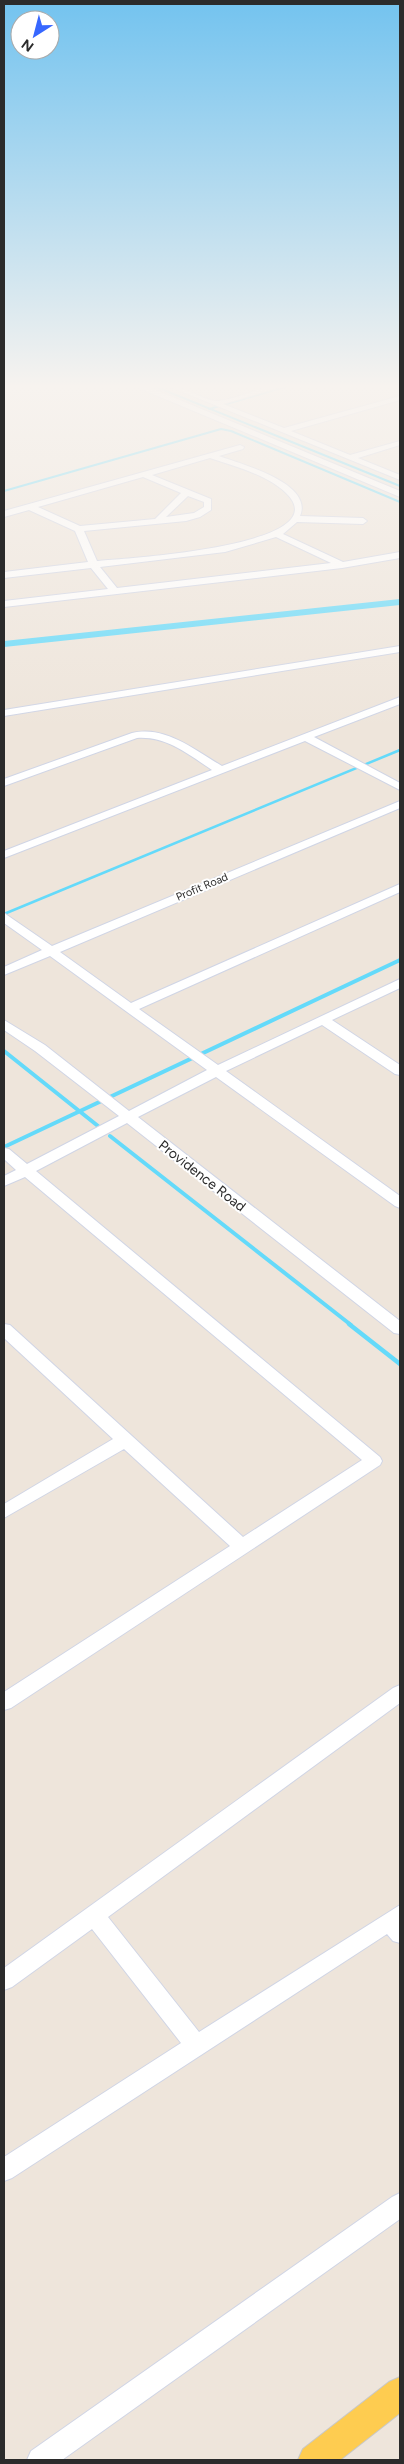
<svg xmlns="http://www.w3.org/2000/svg" width="404" height="2464" viewBox="0 0 404 2464" font-family="Figtree,sans-serif">
  <rect width="100%" height="100%" fill="#eee5db"/>
  <g fill="none" stroke-linecap="round" stroke-linejoin="round">
    <path stroke="#64dafa" stroke-width="2" d="M149 384 400 486
      M209 409 296 384
      M4 491 221 429 231 431 400 502"/>
    <path stroke="#64dafa" stroke-width="2.5" d="M4 914 400 750"/>
    <path stroke="#64dafa" stroke-width="4" d="M4 1051 98 1126
      M110 1136 351 1325
      M4 1147 400 960"/>
    <path stroke="#64dafa" stroke-width="4.5" d="M349 1324 400 1364"/>
    <path fill="#64dafa" fill-rule="evenodd" d="M400 599V605L4 647V641Z"/>
    <defs>
      <path id="minor" d="M129 384H141L400 491V497Z
        M163 384C182 384 205 402 218 401 243 398 264 384 290 384L223 404 284 428 400 396V400L291 431 350 455 400 441V445L358 458 400 475V480Z
        M240 445 244 447 243 449 219 456C241 464 314 483 300 516L363 518 367 521 363 524 297 522 283 534 343 562 400 552V558L342 568 4 607V601L108 589 91 568 4 578V572L88 562 75 531 29 510 4 517V511ZM210 458C236 467 266 474 286 493 342 547 117 559 97 561L84 531 186 521 200 517 211 510V499L152 475ZM143 477 181 493 155 519 80 526 38 507ZM188 496 204 502V507L194 513 166 517ZM276 537 331 563 117 588 100 567 225 552Z
        M400 646V652L4 716V710Z
        M400 697V704L314 737 400 783V790L305 741 4 858V851L212 770C189 755 167 736 137 738L4 786V779L132 733C165 725 195 750 222 766Z
        M400 801V808L60 952 131 1003 400 884V892L139 1009 218 1065 400 979V988L332 1020 400 1065V1075L395 1074 322 1025 226 1071 400 1196V1208L395 1206 216 1077 138 1117 400 1321V1334L394 1333 127 1123 36 1171 380 1457 382 1461 380 1465 11 1708 4 1710V1692L230 1546 124 1449 4 1518V1504L113 1439 4 1338V1324L10 1325 243 1537 362 1460 25 1177 4 1186V1176L16 1170 4 1159V1148L9 1149 27 1164 119 1116 35 1051 4 1030V1020L45 1045 129 1111 207 1070 50 956 4 975V967L42 950 4 923V913L52 946Z
        M400 1685V1703L108 1917 199 2032 400 1905V1943L393 1941 387 1934 12 2178 4 2181V2157L181 2043 92 1929 12 1987 4 1990V1968L393 1688Z
        M400 2193V2219L62 2460H27L31 2451 392 2197Z"/>
      <path id="major" d="M400 2377V2413L340 2460H298L303 2449 389 2382Z"/>
    </defs>
    <use href="#minor" stroke="#d0d5e5" stroke-width="2"/>
    <use href="#major" stroke="#c8c8c8" stroke-width="2"/>
    <use href="#minor" fill="#fff" fill-rule="evenodd"/>
    <use href="#major" fill="#fecc50" fill-rule="evenodd"/>
  </g>
  <linearGradient id="sky" x2="0" y2="1"><stop stop-color="#73c3ef"/><stop offset="0.53" stop-color="#f7f3ef"/><stop offset="1" stop-color="#f7f3ef" stop-opacity="0"/></linearGradient>
  <rect width="404" height="729" fill="url(#sky)"/>
  <g text-anchor="middle" dominant-baseline="central" stroke-width="4" stroke-linejoin="round" paint-order="stroke">
    <g font-size="11" fill="#2b2b2b" stroke="#fff">
      <text transform="translate(202 887) rotate(-23)">Profit Road</text>
    </g>
    <g font-size="14" fill="#2b2b2b" stroke="#fff">
      <text transform="translate(202 1176) rotate(38)">Providence Road</text>
    </g>
  </g>
  <rect width="404" height="2464" fill="none" stroke="#2b2b2b" stroke-width="10"/>
  <g transform="translate(35 35) rotate(216)"><circle r="24" fill="#ffffff" stroke="#aaaaaa"/>
  <path d="M0-4L9 19L0 12L-9 19Z" fill="#3767ff"/>
  <text y="-8" font-size="14" font-weight="bold" text-anchor="middle" fill="#2b2b2b">N</text>
  </g>
</svg>
